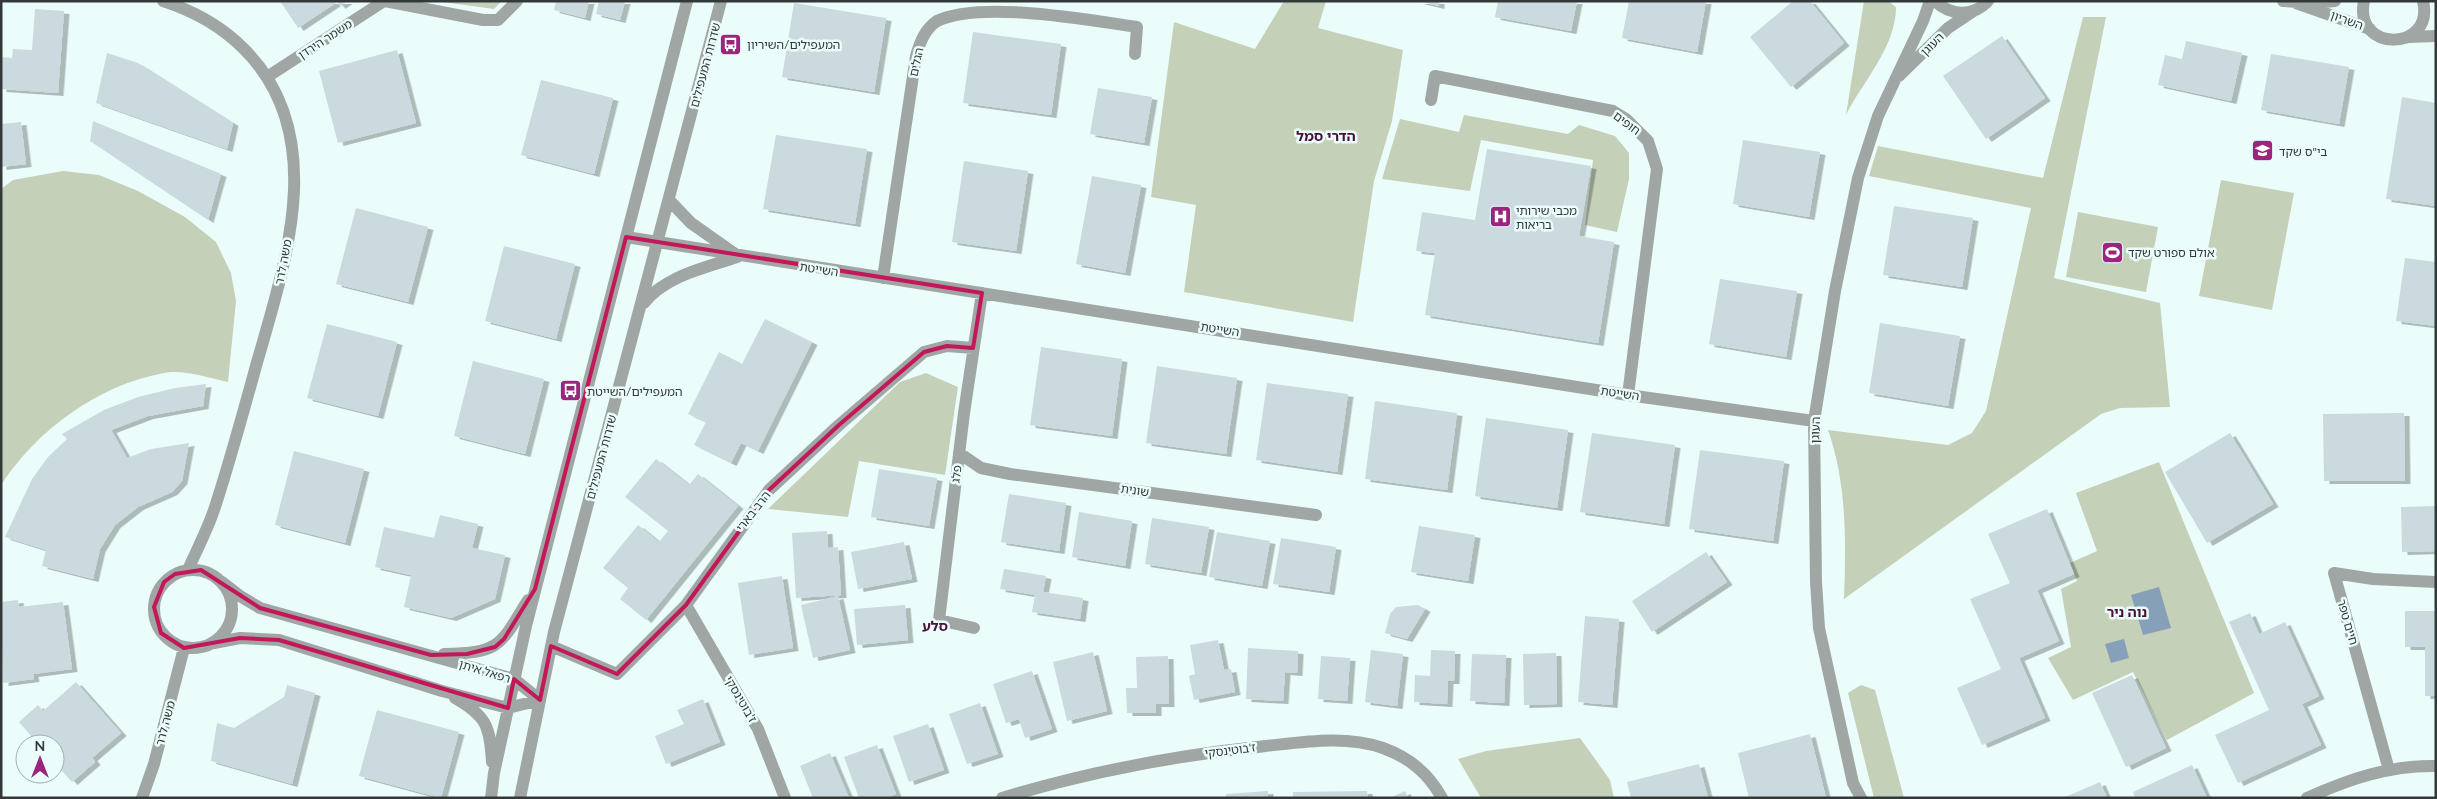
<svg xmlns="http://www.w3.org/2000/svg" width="2437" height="799" viewBox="0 0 2437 799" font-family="Lato,'Noto Sans Hebrew',sans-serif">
  <defs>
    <filter id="shadow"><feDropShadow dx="5.5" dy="3" stdDeviation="0" flood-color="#0004"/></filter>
  </defs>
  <rect width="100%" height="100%" fill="#ebfdfb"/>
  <path fill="#c5d0b8" d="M435 1H502L494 9Z
    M1284 1H1326L1318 28 1403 50 1392 121 1374 181 1353 322 1184 292 1196 205 1151 197 1174 22 1255 49Z
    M1864 1H1888L1896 7C1896 47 1863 81 1846 115Z
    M2083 17H2106L2054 278 2160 303 2170 407 2120 408 2101 414 1844 599C1846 541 1847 484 1828 430L1948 445 1972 433 1986 411 2031 208 1869 176 1878 146 2043 178Z
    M1464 115 1568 134 1579 125 1615 136 1629 153V179L1617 232 1585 225 1593 160 1481 140 1470 191 1382 179 1400 119 1459 132Z
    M63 171 99 175 138 191 185 217 216 242 231 273 236 301 228 382C210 378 181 369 164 373 98 385 37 430 1 485V189L13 180Z
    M2221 180 2294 193 2272 310 2199 296Z
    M2078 212 2158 227 2146 292 2066 277Z
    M926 373 958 387 945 475 859 461 848 517 768 509 900 382Z
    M2159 462 2254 693 2167 740 2133 672 2073 700 2048 658 2071 647 2061 589 2077 581 2070 563 2097 551 2076 493Z
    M1861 685 1875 690 1904 798H1874L1848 693Z
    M1580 738 1610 780 1614 798H1481L1458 759 1486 751Z"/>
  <path fill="#87a0b9" d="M2159 587 2171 628 2143 635 2131 595Z
    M2124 639 2129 658 2111 663 2105 644Z"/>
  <path fill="#cadadf" filter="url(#shadow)" d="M280 1H347L340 6 337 2 298 28Z
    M556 1H589L585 18 554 10Z
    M599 1H625L620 20 596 14Z
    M1418 1H1439V6Z
    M1498 1H1577L1571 31 1495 17Z
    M1629 1H1706L1697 52 1622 38Z
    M1793 1H1810L1844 43 1791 87 1750 37Z
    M794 3 886 18 874 92 782 77Z
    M35 9 64 11 58 93 1 89V57L12 58 13 49 32 50Z
    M973 32 1061 44 1051 115 963 103Z
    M2002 36 2045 98 1986 139 1943 76Z
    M2186 41 2242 53 2231 101 2158 85 2165 55 2182 59Z
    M397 50 416 123 338 143 319 71Z
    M107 53 138 63 233 123 227 149 96 103Z
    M2271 54 2349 67 2339 124 2261 110Z
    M541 80 613 98 594 174 521 155Z
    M1098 88 1152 97 1144 143 1090 134Z
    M2402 97 2436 103V206L2386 199Z
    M93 121 221 174 208 220 90 141Z
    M21 122 26 164 1 167V124Z
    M776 135 867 149 855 224 763 209Z
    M1743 140 1820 152 1809 217 1733 204Z
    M1487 149 1591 166 1579 236 1614 242 1598 343 1425 315 1435 253 1416 251 1422 212 1475 220Z
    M964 161 1028 171 1016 251 952 242Z
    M1092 176 1141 185 1125 273 1076 264Z
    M1894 206 1973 218 1962 287 1883 275Z
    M356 208 428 227 408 302 336 284Z
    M504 246 575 264 556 339 485 321Z
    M2405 258 2436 262V326L2396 321Z
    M1720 279 1797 291 1786 357 1709 344Z
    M765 319 812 342 758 451 741 443 731 463 694 445 706 422 688 414 719 352 742 364Z
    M1880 323 1960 336 1948 406 1869 393Z
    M327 324 397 342 378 416 307 398Z
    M1041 347 1122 359 1112 436 1030 425Z
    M473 361 544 379 525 454 454 436Z
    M1157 366 1237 378 1226 454 1146 443Z
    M1267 383 1348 394 1337 472 1256 460Z
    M206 384 203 406 148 416 111 430 127 458 151 449 189 443 182 481 172 492 138 507 115 525 100 549 93 579 42 566 46 550 5 537 32 479 48 457 67 439 62 434 104 410 138 397 175 388Z
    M1375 401 1457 413 1447 490 1365 479Z
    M2404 413 2405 481H2324L2323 414Z
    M1486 418 1568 430 1557 508 1475 496Z
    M1592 433 1675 445 1664 524 1580 512Z
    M2230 433 2273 504 2207 543 2165 472Z
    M1700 450 1784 461 1773 541 1689 529Z
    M294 451 364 469 345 543 275 525Z
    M656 459 689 485 698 474 738 506 646 620 620 599 628 588 603 568 638 525 659 542 668 531 625 497Z
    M879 469 937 478 929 526 871 517Z
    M1009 494 1066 503 1059 551 1001 542Z
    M2436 506V551L2402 552 2401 507Z
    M2047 509 2074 574 2037 590 2059 641 2019 658 2045 718 1982 745 1957 688 2001 669 1970 599 2010 583 1988 534Z
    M1079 512 1132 521 1125 566 1072 557Z
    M440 515 478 524 472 548 505 555 495 599 451 618 404 607 411 575 375 567 384 527 434 538Z
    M1152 518 1209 527 1201 573 1145 564Z
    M1419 526 1475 535 1468 581 1411 572Z
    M827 531 828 548 838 547 841 595 796 598 792 533Z
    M1217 532 1270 541 1262 586 1209 577Z
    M1281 538 1336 547 1329 592 1273 584Z
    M904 542 912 579 858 589 851 552Z
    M1706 552 1727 582 1652 632 1632 601Z
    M1004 569 1046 576 1043 592 1083 598 1080 619 1032 612 1035 595 1000 589Z
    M782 576 793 648 749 655 738 583Z
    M838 596 850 650 813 658 801 605Z
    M18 600 19 607 63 602 72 669 33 674 34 679 3 683 1 602Z
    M905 605 908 640 857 645 854 609Z
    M1418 605 1425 609 1407 639 1385 633 1390 614 1396 607Z
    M2405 611H2436V696H2425V647H2405Z
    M2250 613 2259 634 2285 622 2319 696 2302 704 2321 745 2238 783 2215 735 2269 710 2229 622Z
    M1585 616 1619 619 1612 705 1578 702Z
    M1218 640 1224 670 1231 669 1235 692 1194 700 1189 676 1195 674 1190 645Z
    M1248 648 1298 651 1297 673 1285 672 1283 701 1246 699Z
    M1371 650 1403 654 1397 706 1365 702Z
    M1431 650 1455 651 1454 681H1448L1447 704 1414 702 1415 675 1430 676Z
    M1093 652 1107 711 1067 721 1053 662Z
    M1556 653 1557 704 1524 705 1523 654Z
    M1472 654 1506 655 1504 703 1470 701Z
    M1168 656 1169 704H1156V713H1127L1126 688H1137L1136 657Z
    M1321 656 1350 658 1347 701 1318 699Z
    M1032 671 1052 729 1025 738 1019 719 1006 723 993 684Z
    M2132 675 2166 748 2126 767 2092 693Z
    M76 682 121 733 92 758 95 762 72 782 55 763V744H38L19 722 38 705 43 711Z
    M287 685 315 693 292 784 211 761 217 723 234 728 284 697Z
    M703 699 720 742 666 764 655 736 684 724 677 710Z
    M980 703 998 754 967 764 949 714Z
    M377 710 459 732 441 798 359 776Z
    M928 724 944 770 909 782 893 736Z
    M1810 734 1826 798H1749L1738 753Z
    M877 745 896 794 887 798H859L844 757Z
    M830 753 849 798H813L800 766Z
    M1699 764 1708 798H1631L1627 782Z
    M2192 765 2207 798H2135L2133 792Z
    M2100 782 2107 798H2063Z
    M1268 791V798H1226V794Z
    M1367 791 1368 798H1293V792Z
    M1405 791 1408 798H1390Z"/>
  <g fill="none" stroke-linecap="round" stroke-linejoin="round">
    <path stroke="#a0a6a3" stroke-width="12" d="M163 1C194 11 220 25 243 48 331 134 285 264 256 366 243 413 230 461 215 507 208 529 197 549 188 570
      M385 1 483 20H498L517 1
      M1935 1C1951 16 1973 17 1988 1
      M2283 1 2315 3 2335 1
      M2364 1C2353 53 2435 52 2423 1
      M2296 3 2370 29
      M2408 37 2436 36
      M1899 76 1948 28 1975 10
      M267 77 384 1
      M1431 100 1435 76 1613 111 1626 119 1648 141 1657 169 1628 395
      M669 200 691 223 735 254
      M626 237 1628 395 1814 421
      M883 278 916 56C920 42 925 29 937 21 980 0 1088 20 1137 27L1135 54
      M644 303C665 276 705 268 737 257
      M959 453 981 468 1010 474 1316 515
      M154 609a39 39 0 1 1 78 0a39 39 0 1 1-78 0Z
      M222 582 240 596 260 608 514 679 540 700
      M686 605 758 729 785 798
      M974 628 939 620 964 413 982 293
      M214 643 240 638 279 640 442 691 508 708 540 700
      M551 646 617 674 686 605 769 490 839 425 924 352 947 346 973 348
      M444 654C500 653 500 646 528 600
      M455 698C487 716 490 727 492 762
      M2389 770 2334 573 2373 579 2436 582
      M142 798 154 764 184 648
      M491 798 494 773 526 626 687 1
      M520 798 554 632 721 1
      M1002 798C1088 772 1177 755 1266 746 1303 742 1346 735 1383 748 1410 758 1428 773 1442 798
      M1861 798 1853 783 1819 628 1816 582 1814 421 1835 291 1858 178 1878 116 1923 21 1930 1
      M2307 798C2349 779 2390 765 2436 766"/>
  </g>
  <path fill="none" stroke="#c2185b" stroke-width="4" stroke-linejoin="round" d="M626 237 982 293 973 348 947 346 924 352 839 425 769 490 686 605 617 674 551 646 540 700 514 679 508 708 279 640 240 638 184 648 161 633 154 607 164 582 175 574 201 570 260 608 431 655 467 654 495 647 504 639 535 589Z"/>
  <defs>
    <symbol id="bus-square" viewBox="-11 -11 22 22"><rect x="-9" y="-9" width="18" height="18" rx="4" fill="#9b247d" stroke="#ebfdfb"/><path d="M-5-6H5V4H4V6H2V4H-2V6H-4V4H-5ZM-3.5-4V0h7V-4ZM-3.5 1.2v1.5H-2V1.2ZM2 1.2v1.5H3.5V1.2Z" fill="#fff"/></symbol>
    <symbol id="school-square" viewBox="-11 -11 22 22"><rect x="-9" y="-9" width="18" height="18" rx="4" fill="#9b247d" stroke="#ebfdfb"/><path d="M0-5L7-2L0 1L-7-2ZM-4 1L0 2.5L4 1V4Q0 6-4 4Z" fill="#fff"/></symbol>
    <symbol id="hospital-square" viewBox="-11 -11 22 22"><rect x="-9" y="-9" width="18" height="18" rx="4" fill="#9b247d" stroke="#ebfdfb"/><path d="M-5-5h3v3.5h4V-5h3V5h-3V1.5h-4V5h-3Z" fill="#fff"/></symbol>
    <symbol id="stadium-square" viewBox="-11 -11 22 22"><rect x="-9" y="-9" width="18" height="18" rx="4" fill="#9b247d" stroke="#ebfdfb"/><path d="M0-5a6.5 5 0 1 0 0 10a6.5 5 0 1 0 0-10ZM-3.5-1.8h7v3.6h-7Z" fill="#fff"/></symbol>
  </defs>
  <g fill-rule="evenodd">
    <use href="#bus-square" x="718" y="32" width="25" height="25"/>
    <use href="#school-square" x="2250" y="138" width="25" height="25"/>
    <use href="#hospital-square" x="1488" y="204" width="25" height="25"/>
    <use href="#stadium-square" x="2100" y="240" width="25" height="25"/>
    <use href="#bus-square" x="558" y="378" width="25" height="25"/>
  </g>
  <g text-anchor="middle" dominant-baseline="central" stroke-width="5" stroke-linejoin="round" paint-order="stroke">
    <g font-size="12" fill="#323938" stroke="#ebfdfb">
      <text transform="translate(2347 20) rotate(20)">השריון</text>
      <text transform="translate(325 39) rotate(-33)">משמר הירדן</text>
      <text transform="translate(1932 44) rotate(-45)">העוגן</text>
      <text transform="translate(916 62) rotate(-78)">הגלים</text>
      <text transform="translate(705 65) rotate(-75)">שדרות המעפילים</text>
      <text transform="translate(1627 123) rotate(37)">חופים</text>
      <text transform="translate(283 262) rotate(-79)">משה לרר</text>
      <text transform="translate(819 269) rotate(9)">השייטת</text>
      <text transform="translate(1220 329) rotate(9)">השייטת</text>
      <text transform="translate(1620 393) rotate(9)">השייטת</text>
      <text transform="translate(1815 430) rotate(-88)">העוגן</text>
      <text transform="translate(601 457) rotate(-75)">שדרות המעפילים</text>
      <text transform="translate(956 474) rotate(-83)">פלג</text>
      <text transform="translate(1135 490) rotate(8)">שונית</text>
      <text transform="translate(753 511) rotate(-52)">הרב בארי</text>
      <text transform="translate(2348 622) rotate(74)">חיים טפר</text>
      <text transform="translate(485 671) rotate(17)">רפאל איתן</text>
      <text transform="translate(741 699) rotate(60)">ז'בוטינסקי</text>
      <text transform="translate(165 723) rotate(-75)">משה לרר</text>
      <text transform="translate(1230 750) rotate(-7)">ז'בוטינסקי</text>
    </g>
    <g font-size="12" fill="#323938" stroke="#ebfdfb" text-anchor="start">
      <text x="747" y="44">המעפילים/השיריון</text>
      <text x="2279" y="151">בי"ס שקד</text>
      <text x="1516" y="210">מכבי שירותי<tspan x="1516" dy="14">בריאות</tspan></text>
      <text x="2128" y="252">אולם ספורט שקד</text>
      <text x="587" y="391">המעפילים/השייטת</text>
    </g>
    <g font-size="14" font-weight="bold" fill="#48103a" stroke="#ebfdfb">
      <text x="1326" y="135">הדרי סמל</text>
      <text x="2127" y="611">נוה ניר</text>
      <text x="935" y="625">סלע</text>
    </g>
  </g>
  <rect width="2437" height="799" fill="none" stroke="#323938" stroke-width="5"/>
  <g transform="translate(40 759)"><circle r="24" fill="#ebfdfb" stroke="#a1afad"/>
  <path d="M0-4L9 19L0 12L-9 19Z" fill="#9b247d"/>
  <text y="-8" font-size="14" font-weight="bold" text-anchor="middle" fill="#323938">N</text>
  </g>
</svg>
